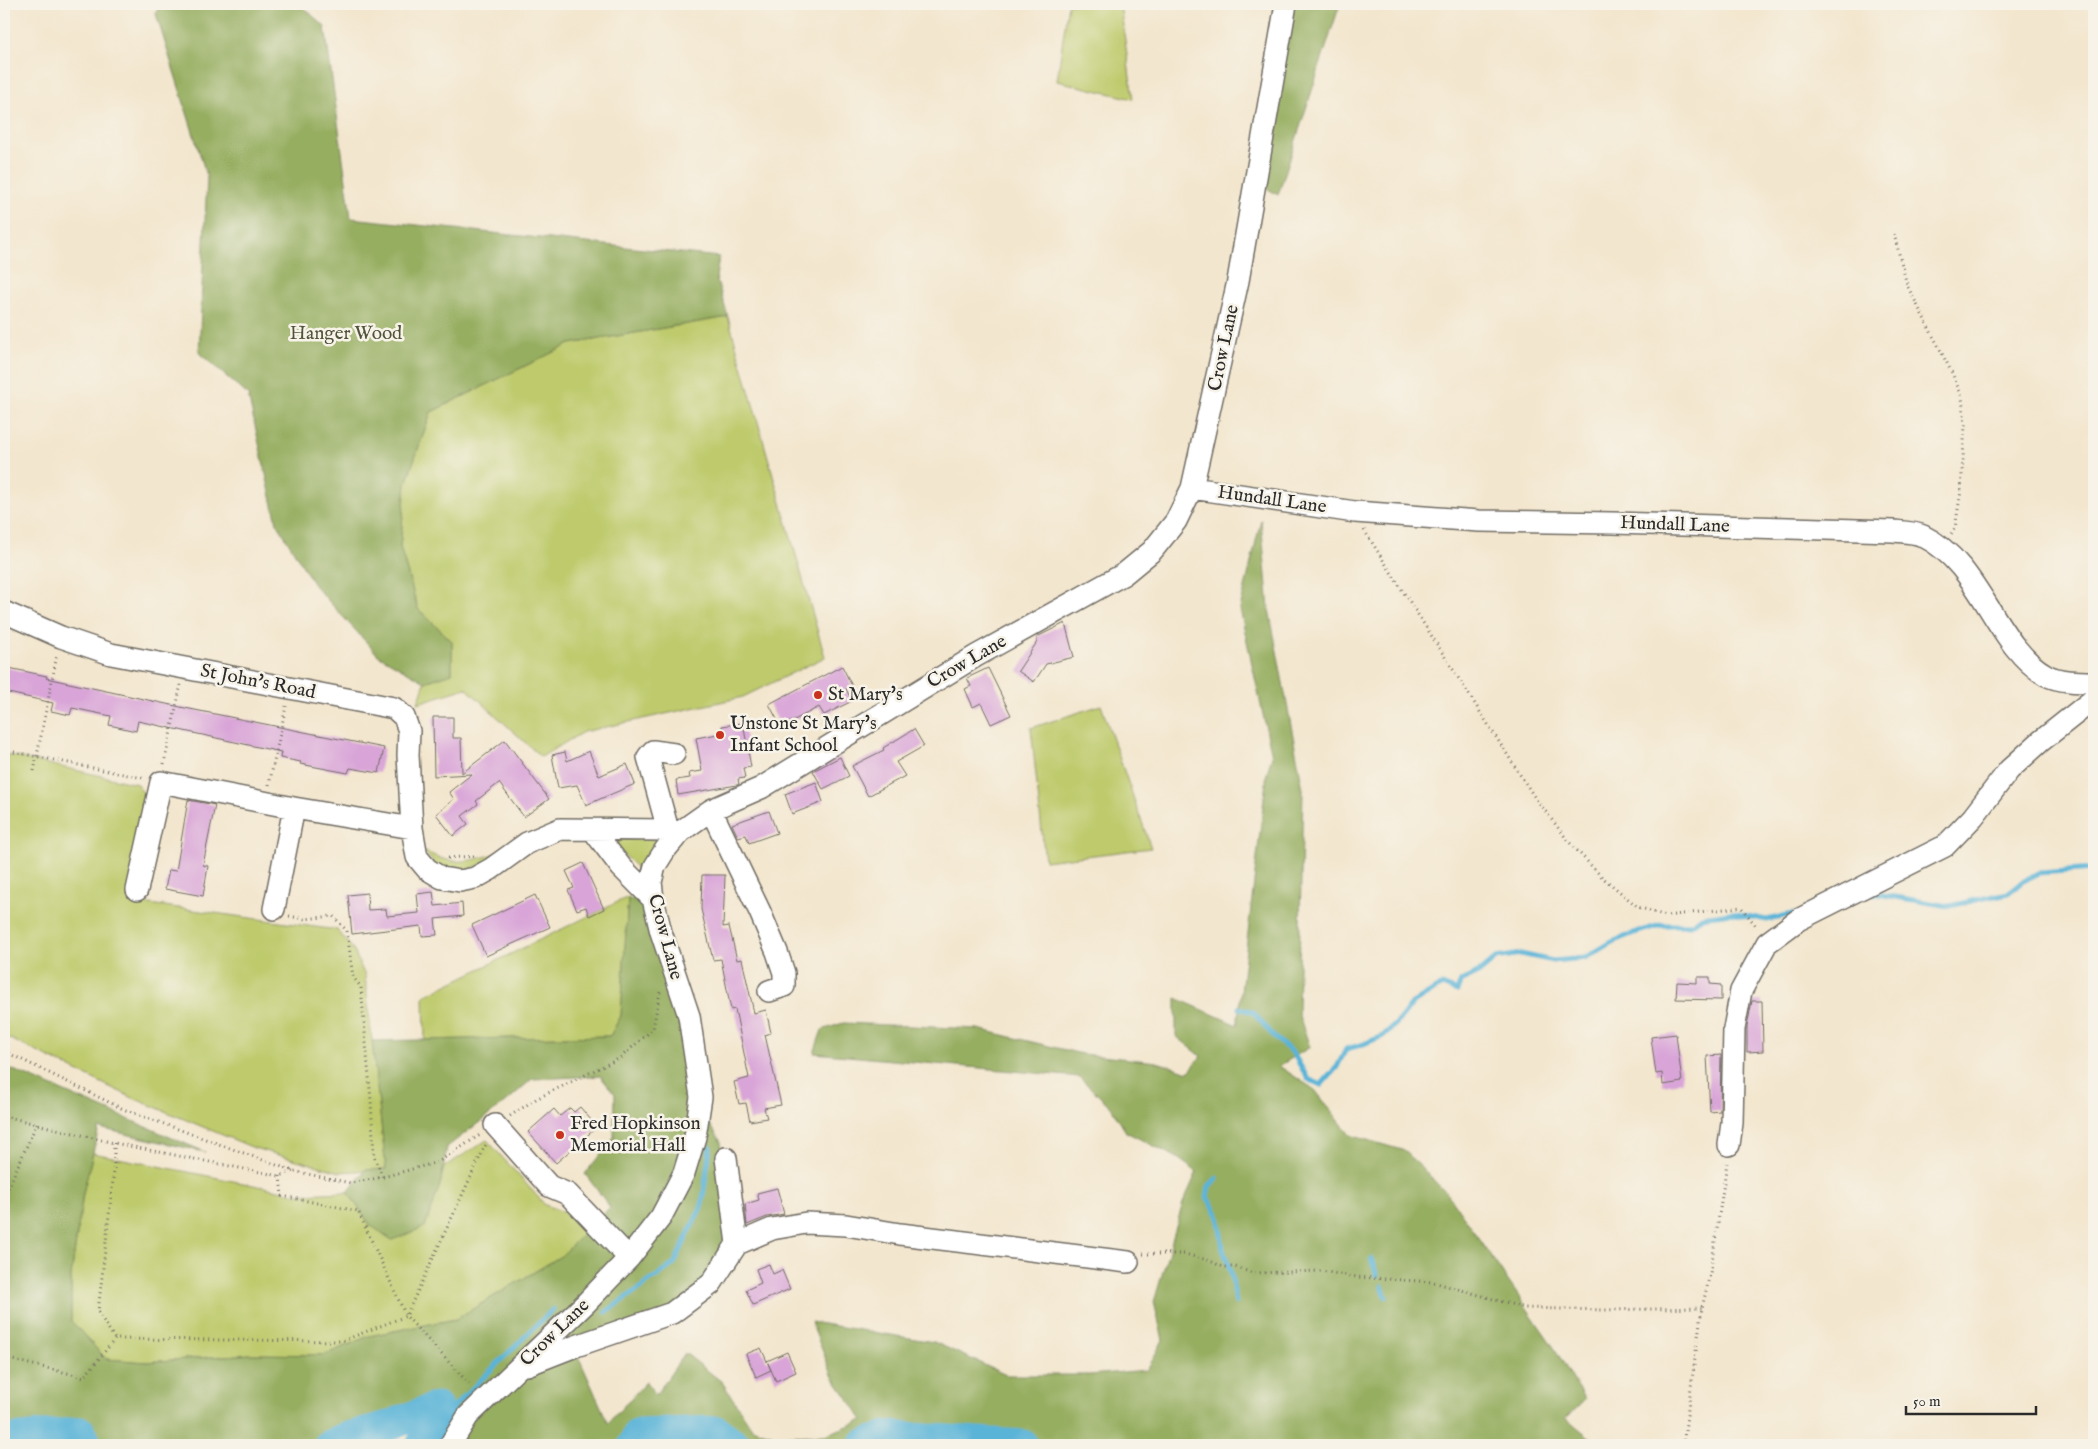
<svg xmlns="http://www.w3.org/2000/svg" width="2098" height="1449" viewBox="0 0 2098 1449" font-family="'IM FELL English',serif">
  <rect width="100%" height="100%" fill="#f7f3e8"/>
  <filter id="ink" filterUnits="userSpaceOnUse"><feTurbulence type="fractalNoise" baseFrequency=".02" numOctaves="2"/><feDisplacementMap in="SourceGraphic" scale="10" xChannelSelector="R" yChannelSelector="G"/><feConvolveMatrix kernelMatrix="1 2 1 2 8 2 1 2 1" color-interpolation-filters="sRGB"/></filter>
  <filter id="wash" filterUnits="userSpaceOnUse"><feTurbulence type="fractalNoise" baseFrequency=".0096" numOctaves="4" result="noise"/><feDisplacementMap in="SourceGraphic" scale="20" xChannelSelector="R" yChannelSelector="G"/><feGaussianBlur stdDeviation="1.12" result="paint"/><feColorMatrix in="noise" values="0 0 0 0 0 0 0 0 0 0 0 0 0 0 0 0 0 1.4 0 .05"/><feComposite in="paint" operator="in"/></filter>
  <g filter="url(#wash)">
    <rect width="100%" height="100%" fill="#f3e6ce"/>
    <path fill="#beca6c" stroke="#747a4c" d="M1068 4H1120L1133 99 1057 81Z
      M728 317 825 657 743 697 583 732 541 757 466 688 418 703 425 682 452 673V641L418 609 400 547 406 483 431 412 570 344Z
      M1101 705 1151 848 1045 861 1031 728Z
      M4 754 137 784 145 795 132 878 135 902 337 930 353 949 365 976 386 1169 340 1172 254 1148 133 1098 4 1036Z
      M616 839H653L657 843 646 860 643 874 612 843Z
      M423 850C455 868 468 861 502 852L492 860 456 875 436 866Z
      M628 897 621 1016 610 1036 425 1040 424 996Z
      M487 1140 545 1205 569 1214 585 1232 561 1256 456 1319 369 1336 324 1355 251 1354 147 1362 106 1359 71 1321V1276L83 1193 93 1153 298 1194 348 1192 370 1225 440 1185 444 1167Z
      M81 1432 87 1445H4V1440Z"/>
    <path fill="#96ae60" stroke="#606c46" d="M159 4H300L325 27 351 218 719 257 716 277 728 317 570 344 431 412 406 483 400 547 418 609 452 641V673L425 682 378 655 314 585 277 523 248 395 199 353 207 177 156 14Z
      M1292 4H1340L1278 195 1263 186Z
      M1261 520 1269 609 1303 789 1298 1013 1310 1047 1279 1066 1315 1090 1350 1135 1405 1151 1450 1197 1555 1349 1585 1400 1566 1418 1593 1440 1613 1445H444L448 1417 438 1404 345 1435 322 1445H91L82 1427 4 1436V1066L205 1152 99 1128 83 1193 71 1276V1321L106 1359 147 1362 251 1354 324 1355 369 1336 456 1319 561 1256 610 1207 585 1174 614 1137 615 1094 600 1076 532 1079 506 1102 447 1147 440 1185 425 1227 392 1240 370 1225 348 1192 365 1170 386 1169 372 1041 610 1036 621 1016 628 897 643 903 679 1015 689 1091 721 1142 733 1254 672 1309 572 1342 608 1423 646 1382 656 1395 685 1353 722 1382 752 1428 776 1436 825 1435 863 1420 833 1377 811 1322 934 1342 1006 1375H1090L1147 1370 1163 1340 1154 1302 1183 1203 1197 1172 1176 1157 1126 1132 1111 1107 1079 1077 814 1053 822 1030 843 1023 978 1029 1082 1054 1157 1062 1189 1072 1201 1056 1176 1036V998L1237 1025 1267 773 1272 756 1240 609Z"/>
    <g fill="none" stroke-linecap="round" stroke-linejoin="round">
      <path stroke="#5ab4d8" stroke-width="5" d="M1872 893 1949 906 2008 893 2023 881 2039 873 2094 869
        M1239 1008 1253 1012 1274 1037 1293 1053 1308 1079 1321 1085 1337 1067 1346 1049 1361 1045 1383 1036 1400 1020 1412 1004 1442 985 1457 991 1461 981 1478 973 1496 958 1521 954 1553 961 1585 958 1612 942 1634 933 1661 925H1691L1702 917 1731 913 1767 920 1792 914
        M1217 1178 1209 1186 1207 1197 1218 1215 1223 1249 1231 1273 1236 1303
        M1371 1259 1377 1275
        M1382 1286 1386 1297
        M606 1312 674 1264 702 1205 710 1147
        M442 1418 553 1309"/>
      <path stroke="#5ab4d8" stroke-width="31" d="M4 1440 81 1432 87 1445
        M329 1445 344 1438 385 1427 437 1407 442 1418 421 1445
        M633 1445 638 1434 717 1431 736 1445
        M863 1445 887 1436 1023 1445"/>
    </g>
    <g id="blocks">
      <path fill="#d9a5d8" d="M1065 623 1074 657 1046 664 1034 682 1018 671 1037 642V637Z
        M842 666 852 686 846 689 852 701 824 715 819 707 781 727 769 704Z
        M4 667 47 676 46 678 185 708 384 748 379 773 350 768 348 773 300 764 301 762 280 758 281 752 138 721 136 731 109 725 111 716 72 708 70 715 51 711 53 703 4 692Z
        M988 668 1011 715 991 724 981 703 973 707 965 689 971 686 967 678Z
        M433 717H453V738H461L462 773 505 740 549 799 524 817 499 783 476 801 478 804 462 816 468 824 453 836 436 814 454 799 449 792 472 774 434 776Z
        M743 723 751 767 743 768 745 778 738 779 739 784 737 785 678 795 676 780 690 778 689 773 702 771 696 738 723 733 722 726Z
        M914 729 924 746 896 762 905 776 868 796 852 766 884 750 883 748Z
        M589 751 599 776 627 764 635 784 586 805 577 785 558 788 552 755 565 752 567 761Z
        M840 757 849 776 823 789 813 771Z
        M816 782 823 802 792 814 785 794Z
        M188 800 215 805 203 865 208 866 203 896 165 889 169 870 176 871Z
        M769 811 777 833 749 843 746 835 738 837 732 824Z
        M583 863 604 909 589 916 586 907 577 910 568 890 574 888 566 871Z
        M702 875H725L723 927 729 926 737 960 742 959 754 1013 766 1010 771 1033 765 1035 781 1105 764 1108 767 1118 750 1121 746 1103 739 1104 734 1082 749 1078 735 1009 731 1010 721 959 713 960 701 909Z
        M433 892 435 906 462 903 463 916 435 919 437 935 422 936 421 926 352 934 348 895 367 893 368 910 386 909 387 916 419 913 417 894Z
        M535 895 550 927 486 956 472 925Z
        M1697 977H1710V984L1721 985V1000L1676 999 1677 982 1697 983Z
        M1752 1001H1762L1763 1051 1747 1052V1027Z
        M1676 1034 1682 1082 1663 1085 1662 1073 1656 1074 1651 1037Z
        M1721 1055 1720 1111 1710 1112 1707 1056Z
        M580 1107 597 1127 556 1163 528 1132 554 1109 560 1116 570 1108 574 1112Z
        M777 1188 784 1214 767 1217 747 1225 745 1204 759 1200 757 1193Z
        M769 1264 773 1274 782 1270 790 1289 753 1305 746 1290 761 1283 756 1269Z
        M761 1348 771 1370 756 1377 746 1354Z
        M787 1352 796 1372 776 1381 767 1361Z"/>
    </g>
  </g>
  <g filter="url(#ink)">
    <use href="#blocks" fill-opacity="0" stroke="#716c64" stroke-width="1"/>
    <g fill="none" stroke-linecap="round" stroke-linejoin="round">
      <defs>
        <path id="minor" d="M1192 488 1355 512 1479 521 1613 523 1893 531C1902 532 1915 532 1923 536 1981 564 1995 646 2046 675 2059 682 2079 682 2094 682
          M4 612 61 637 111 654 394 708 404 717 409 731 408 755 412 828 417 857 427 869 442 878 460 881 475 878 491 869 527 843 560 829 668 830 680 832
          M711 810 760 912 777 952 784 973V986L769 991
          M593 830 621 867 653 899
          M668 830 648 757 653 751 674 754
          M137 890 161 782 294 808 412 828
          M274 909 294 808
          M495 1125 549 1186 568 1194 629 1258
          M1729 1145 1732 1123 1734 1029 1741 991 1767 943 1798 920 1945 846 1973 817 2009 770 2041 741 2094 699
          M726 1158 737 1244
          M527 1365 573 1347 672 1313 711 1284 737 1244 772 1229 806 1223 846 1225 900 1234 1128 1262
          M450 1445 468 1416 586 1303 629 1258 661 1217 684 1173 695 1137 701 1097 689 1016 661 932 653 899 651 882 655 866 665 850 680 832 711 810 761 788 976 656 1124 574 1152 551 1176 521 1192 488 1238 281 1286 4"/>
      </defs>
      <use href="#minor" stroke="#716c64" stroke-width="24"/>
      <path stroke="#716c64" stroke-width="3" stroke-dasharray="1 4" stroke-linecap="butt" d="M1894 234 1907 285 1953 375 1962 397 1965 425 1961 491 1955 528 1951 534
        M1364 530 1533 795 1569 842 1602 877 1638 907 1666 916 1741 907 1757 927
        M4 750 143 778
        M164 764 181 684
        M34 771 57 655
        M269 785 286 706
        M448 858 474 856
        M289 916 304 919 333 916 347 931 353 977 361 987 371 1100 374 1156 383 1177
        M4 1051 123 1109 293 1171 351 1183 383 1177 438 1162 480 1135
        M4 1116 114 1143 280 1176 293 1171
        M510 1116 536 1099 620 1058 653 1029 660 992
        M114 1143V1171L98 1312 115 1339 342 1341 406 1316 486 1144
        M280 1176 282 1196 358 1211 406 1316 472 1387
        M4 1197 37 1123
        M1143 1254H1184L1208 1260 1223 1267H1235L1253 1273 1321 1271 1357 1277 1433 1282 1525 1308 1603 1310 1702 1308
        M4 1358 84 1377 115 1339
        M1683 1445 1702 1308 1710 1274 1727 1163"/>
      <use href="#minor" stroke="#fff" stroke-width="21"/>
    </g>
  </g>
  <g fill="#c8321e" stroke="#f7f3e8" stroke-width="2">
    <circle cx="818" cy="695" r="5"/>
    <circle cx="720" cy="735" r="5"/>
    <circle cx="560" cy="1135" r="5"/>
  </g>
  <g text-anchor="middle" dominant-baseline="central" stroke-width="5" stroke-linejoin="round" paint-order="stroke">
    <g font-size="19" fill="#50533b" stroke="#f7f3e8">
      <text x="346" y="334">Hanger Wood</text>
    </g>
    <g font-size="19" fill="#2b2b2b" stroke="#f7f3e8">
      <text transform="translate(1224 348) rotate(-78)">Crow Lane</text>
      <text transform="translate(1272 500) rotate(8)">Hundall Lane</text>
      <text transform="translate(1675 525) rotate(2)">Hundall Lane</text>
      <text transform="translate(967 662) rotate(-30)">Crow Lane</text>
      <text transform="translate(258 682) rotate(11)">St John's Road</text>
      <text transform="translate(665 937) rotate(75)">Crow Lane</text>
      <text transform="translate(555 1333) rotate(-44)">Crow Lane</text>
    </g>
    <g font-size="19" fill="#2b2b2b" stroke="#f7f3e8" text-anchor="start">
      <text x="828" y="695">St Mary's</text>
      <text x="730" y="724">Unstone St Mary's<tspan x="730" dy="22">Infant School</tspan></text>
      <text x="570" y="1124">Fred Hopkinson<tspan x="570" dy="22">Memorial Hall</tspan></text>
    </g>
  </g>
  <rect width="2098" height="1449" fill="none" stroke="#f7f3e8" stroke-width="20"/>
  <path d="M1906 1406v8h130v-8" fill="none" stroke="#2b2b2b" stroke-width="2.5"/>
  <text x="1913" y="1406" font-size="15" fill="#2b2b2b" stroke="#f7f3e8" stroke-width="4" paint-order="stroke">50 m</text>
</svg>
